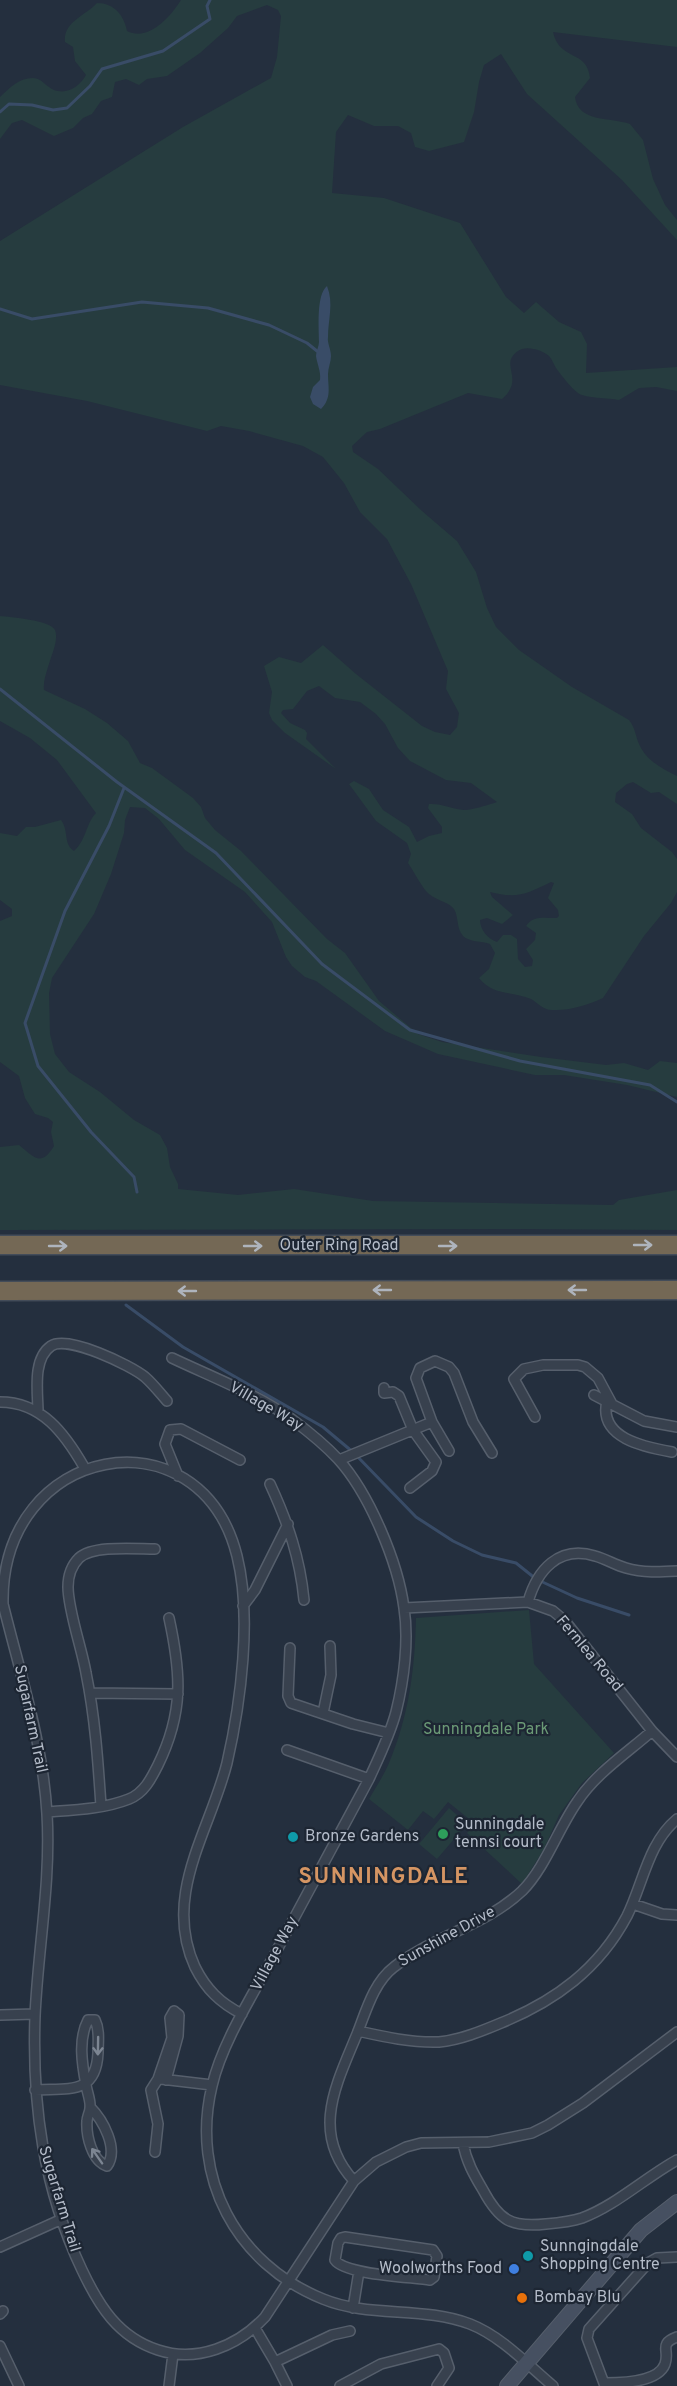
<svg xmlns="http://www.w3.org/2000/svg" width="677" height="2386" viewBox="0 0 677 2386" font-family="Overpass,sans-serif">
  <rect width="100%" height="100%" fill="#242f3e"/>
  <path fill="#263c3f" fill-rule="evenodd" d="M181 0H677V47L553 32C560 62 587 49 590 78L575 97C578 123 611 117 630 124L643 140 653 179 665 205 677 220V240L622 180 527 94 501 54 484 65 479 82 474 112 464 142 429 151 415 147 411 133 398 126H374L348 115 336 132 332 193 384 198 460 223 506 297 524 313 536 302 559 322 581 332 587 344 586 373 677 367V391L656 387 639 388 619 400C609 398 584 398 578 393 570 387 562 376 556 368 554 365 552 359 549 356 542 350 526 345 518 351 498 365 526 378 502 399L468 393 380 429 367 432 352 446 353 452 378 469 422 511 457 541 476 572 487 608 496 627 519 650 572 687 629 720C636 729 635 736 640 746 647 761 663 769 677 776V804L659 792 651 793 633 782 627 784 616 793 615 802 632 814 641 828 672 852 677 859V892L671 903 644 936 603 998C587 1005 569 1011 552 1010 543 1010 538 1003 531 999 513 991 493 996 479 978L489 969 495 953 490 944C482 941 469 942 463 936 456 928 459 917 454 909 448 901 433 900 426 891 421 885 414 872 408 863L411 854 407 843 376 821 349 784 354 781 369 789 383 810 409 827 417 842 429 836 442 833V827L428 808 429 804C441 803 452 809 464 810 469 811 491 804 497 802L471 783 446 780 410 761 398 748 385 724 376 714 360 702 335 698 319 686 307 691 293 709 283 710 281 713 290 723 305 730 307 733 306 739 336 769 285 733 272 720 269 713 272 692 264 666 279 657 301 663 323 645 356 674 422 726 435 732 450 735 457 727 459 713 446 689 448 671 411 584 387 539 360 512 344 483 323 457 303 446 249 431 221 426 207 431 87 401 0 385V241L183 127 271 78 277 57 281 16 278 10 267 5 237 16 228 28 200 53 167 76 147 79 139 85 126 79 115 82 112 97 101 101 92 114 83 118 73 128 54 136 22 120 12 123 0 139V97C10 88 18 78 33 78 42 78 46 87 54 90 68 95 80 86 86 75L75 61 73 47 65 42C63 22 85 16 97 3 114 3 124 15 127 31 149 42 171 16 181 0ZM551 882 554 883 548 898 558 910 559 916 557 918C545 918 533 915 526 926L536 933 535 940 526 949 533 960 532 966 525 967 518 959 517 939 511 935H503L497 942C488 939 480 930 480 920L487 918 502 924 513 915 492 897 490 892C518 899 526 894 551 882Z
    M0 616C10 617 50 620 55 630 59 640 51 656 48 667 46 674 43 682 44 690L85 709 107 723 128 741 140 763 152 768 193 798 201 807 205 818 215 830 241 851 327 939 345 953 379 1001 418 1034 442 1042 541 1057 606 1065 624 1063 648 1070 660 1061 677 1063V1097L627 1085 564 1075H535L438 1054 385 1031 316 981 305 977 292 966 286 957 272 922 245 892 185 850 159 819 145 808 130 807 125 820 124 833 111 874 94 914 52 978 49 993 50 1034 55 1054 69 1072 100 1092 134 1120 160 1135 167 1148 170 1167 178 1184V1189L238 1195 294 1189 373 1201 613 1205 619 1200 677 1190V1230L520 1229 0 1230V1147L19 1145C35 1158 41 1167 54 1146L51 1132 53 1122 48 1118 35 1114 25 1098 19 1076 0 1062V921L12 916V909L0 900V833L17 836 26 827H35L61 820C69 830 63 844 74 851 87 839 85 825 96 813L57 760 30 738 0 721Z
    M529 1610 534 1664 614 1753 582 1783 559 1815 544 1849 522 1884 467 1833 474 1823 448 1802 434 1819 423 1811 408 1830 369 1799C376 1787 384 1775 389 1763 409 1716 415 1668 416 1618Z
    M449 1808 467 1824 437 1859 419 1844Z"/>
  <path fill="#394c67" d="M327 286C334 303 328 320 328 337 327 343 331 349 331 356 331 362 328 368 328 374 328 388 332 398 321 409L313 404 310 397 313 387 320 380C321 371 317 364 316 356 316 351 319 346 319 342 319 328 316 295 327 286Z"/>
  <g fill="none" stroke-linecap="round" stroke-linejoin="round">
    <path stroke="#394c67" stroke-width="3" d="M0 112 9 104 32 105 53 110 67 108 90 86 102 69 163 51 210 19 207 6 210 0
      M0 309 32 319 142 302 208 308 269 325 307 343 317 351
      M0 689 117 782 216 853 322 964 410 1030 520 1061 650 1085 677 1102
      M124 788 109 826 65 911 25 1023 38 1066 91 1132 134 1177 137 1192
      M126 1305 183 1347 323 1427 354 1453 416 1517 453 1541 482 1555 516 1563 536 1579 577 1598 629 1615"/>
    <defs>
      <path id="street" d="M172 1358C212 1377 257 1394 293 1420 309 1432 325 1445 338 1459 369 1493 398 1562 404 1608 409 1640 404 1680 396 1712 390 1735 379 1757 369 1779 336 1841 303 1902 270 1963 250 1999 221 2046 212 2086 190 2177 236 2264 323 2299 369 2318 423 2306 470 2324 501 2336 528 2365 553 2386
        M384 1388V1393L393 1392 399 1396 413 1430 436 1462 432 1471 410 1488
        M594 1395 644 1421 677 1427
        M607 1401C598 1438 644 1447 672 1452
        M0 1402C42 1402 65 1434 84 1467
        M38 1412C38 1393 32 1359 51 1346 68 1335 130 1365 145 1377 153 1384 160 1393 167 1401
        M535 1417 514 1379 524 1369 543 1365H578L585 1367 598 1378 612 1404
        M449 1451 432 1422 416 1378 420 1368 435 1361 449 1367 454 1373 473 1422 492 1453
        M339 1460 432 1422
        M178 1476 165 1444 170 1430 181 1429 240 1460
        M270 1484C288 1523 300 1558 304 1600
        M528 1602C537 1570 559 1545 595 1556 606 1559 615 1565 626 1568 643 1573 660 1572 677 1571
        M243 1606 255 1590 288 1524
        M404 1608 528 1602 553 1611 565 1621 652 1731 677 1757
        M290 1648 288 1696 291 1703 353 1724 389 1733
        M90 1693 178 1694
        M323 1713 331 1675 330 1646
        M287 1750 369 1779
        M101 1806C98 1761 95 1717 86 1673 82 1649 68 1610 68 1587 68 1576 71 1566 79 1558 93 1545 136 1549 155 1549
        M47 1812C74 1810 104 1809 129 1799 144 1793 151 1779 158 1765 184 1712 181 1673 169 1618
        M633 1904 662 1914 677 1915
        M242 2014C220 2003 206 1989 195 1967 162 1895 210 1831 227 1763 241 1702 252 1616 237 1556 200 1408 0 1444 3 1604 20 1673 43 1743 47 1814 51 1882 38 1948 35 2016 32 2105 43 2188 82 2270 99 2306 118 2337 158 2350 197 2363 238 2346 265 2317L354 2181 376 2162 406 2147 421 2143 489 2142 532 2133 548 2125 583 2103 677 2032
        M0 2015 35 2014
        M358 2031C385 2037 412 2043 439 2042 460 2040 482 2031 501 2023 555 2001 599 1969 627 1916 643 1884 648 1843 677 1819
        M161 2079 212 2085
        M35 2090C69 2088 96 2095 98 2053 98 2042 100 2030 95 2020H88C78 2039 82 2064 86 2085 87 2092 91 2101 90 2108 90 2112 87 2117 87 2121 86 2136 92 2161 107 2166 119 2149 103 2120 90 2107
        M463 2143C466 2161 474 2175 483 2190 499 2220 511 2228 546 2224 558 2223 570 2222 582 2218 615 2206 646 2177 677 2160
        M155 2152 158 2124 151 2090 158 2079 172 2038 170 2018 174 2011 179 2015 178 2036 166 2080
        M354 2181C310 2133 336 2085 357 2034 366 2011 374 1982 394 1967 433 1936 485 1926 522 1891 545 1868 558 1829 577 1802 595 1774 627 1753 652 1731
        M345 2237 433 2250 437 2256 434 2277 430 2280C412 2277 345 2275 335 2260L338 2243 341 2238Z
        M0 2247 62 2219
        M353 2308 359 2271
        M0 2314 3 2311
        M255 2328 275 2362 332 2335 350 2331
        M0 2346 19 2386
        M275 2362 287 2386
        M604 2383C620 2383 658 2383 665 2364 670 2350 658 2344 677 2337
        M169 2386 173 2354
        M340 2386 381 2364 439 2349 444 2353 449 2368 437 2386
        M605 2386 587 2338 589 2329 648 2263 657 2258 677 2257"/>
      <path id="secondary" d="M507 2386 641 2230 677 2202"/>
      <path id="highway" d="M0 1245H677
        M0 1291 677 1290"/>
    </defs>
    <use href="#street" stroke="#565f6c" stroke-width="12"/>
    <use href="#secondary" stroke="#565f6c" stroke-width="16"/>
    <use href="#highway" stroke="#434c59" stroke-width="21"/>
    <use href="#street" stroke="#38414e" stroke-width="9"/>
    <use href="#secondary" stroke="#465061" stroke-width="14"/>
    <use href="#highway" stroke="#746855" stroke-width="18"/>
  </g>
  <defs><path id="oneway-shaft" d="M-6 0H5M1.5-3L5.5 0L1.5 3" fill="none" stroke-width="1.6" stroke-linecap="round" stroke-linejoin="round" transform="scale(1.5)"/></defs>
  <g stroke="#aeb4bd">
    <use href="#oneway-shaft" transform="translate(643 1245)"/>
    <use href="#oneway-shaft" transform="translate(58 1246)"/>
    <use href="#oneway-shaft" transform="translate(253 1246)"/>
    <use href="#oneway-shaft" transform="translate(448 1246)"/>
    <use href="#oneway-shaft" transform="translate(382 1290) rotate(180)"/>
    <use href="#oneway-shaft" transform="translate(577 1290) rotate(180)"/>
    <use href="#oneway-shaft" transform="translate(187 1291) rotate(180)"/>
  </g>
  <g stroke="#7c8592">
    <use href="#oneway-shaft" transform="translate(98 2046) rotate(91)"/>
    <use href="#oneway-shaft" transform="translate(97 2156) rotate(-125)"/>
  </g>
  <circle fill="#2e9e5b" stroke="#1d2633" stroke-width="2" cx="443" cy="1834" r="6"/>
  <g fill="#0f9aa8" stroke="#1d2633" stroke-width="2">
    <circle cx="293" cy="1837" r="6"/>
    <circle cx="528" cy="2256" r="6"/>
  </g>
  <circle fill="#3f7fe0" stroke="#1d2633" stroke-width="2" cx="514" cy="2269" r="6"/>
  <circle fill="#e8710a" stroke="#1d2633" stroke-width="2" cx="522" cy="2298" r="6"/>
  <g text-anchor="middle" dominant-baseline="central" stroke-width="4.5" stroke-linejoin="round" paint-order="stroke">
    <g font-size="16" fill="#b4bcc9" stroke="#1d2633">
      <text x="339" y="1246">Outer Ring Road</text>
      <text transform="translate(266 1407) rotate(30)">Village Way</text>
      <text transform="translate(589 1654) rotate(50)">Fernlea Road</text>
      <text transform="translate(30 1719) rotate(78)">Sugarfarm Trail</text>
      <text transform="translate(447 1937) rotate(-29)">Sunshine Drive</text>
      <text transform="translate(275 1954) rotate(-62)">Village Way</text>
      <text transform="translate(59 2199) rotate(73)">Sugarfarm Trail</text>
    </g>
    <g font-size="16" fill="#6b9a76" stroke="#1d2633">
      <text x="486" y="1730">Sunningdale Park</text>
    </g>
    <g font-size="16" fill="#b4bcc9" stroke="#1d2633" text-anchor="start">
      <text x="455" y="1825">Sunningdale<tspan x="455" dy="18">tennsi court</tspan></text>
      <text x="305" y="1837">Bronze Gardens</text>
      <text x="540" y="2247">Sunngingdale<tspan x="540" dy="18">Shopping Centre</tspan></text>
      <text x="502" y="2269" text-anchor="end">Woolworths Food</text>
      <text x="534" y="2298">Bombay Blu</text>
    </g>
    <g font-size="22" font-weight="bold" letter-spacing="1.5" fill="#d59563" stroke="#1d2633">
      <text x="384" y="1877">SUNNINGDALE</text>
    </g>
  </g>
</svg>
